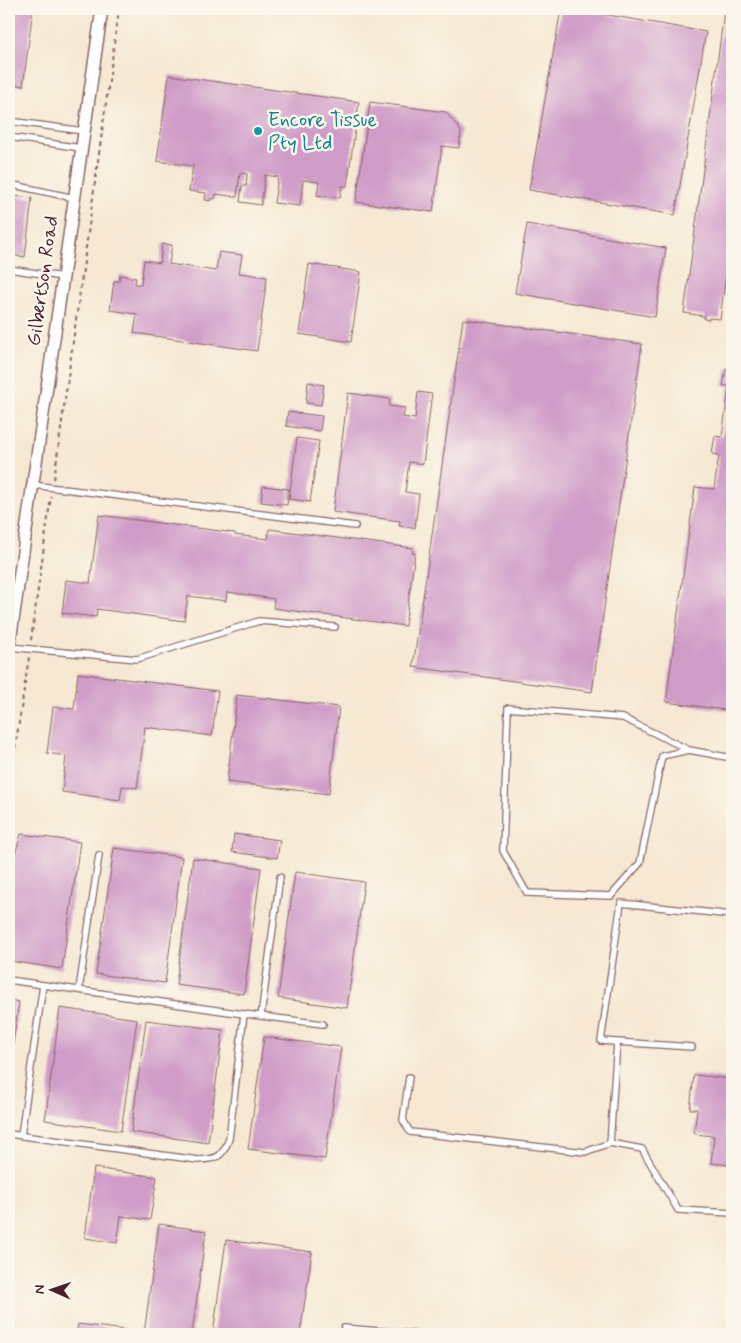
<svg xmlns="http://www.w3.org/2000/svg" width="741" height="1343" viewBox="0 0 741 1343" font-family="Mynerve,sans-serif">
  <rect width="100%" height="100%" fill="#fbf7ec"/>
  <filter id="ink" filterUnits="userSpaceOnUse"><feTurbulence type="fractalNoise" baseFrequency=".02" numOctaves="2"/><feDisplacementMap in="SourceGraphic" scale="10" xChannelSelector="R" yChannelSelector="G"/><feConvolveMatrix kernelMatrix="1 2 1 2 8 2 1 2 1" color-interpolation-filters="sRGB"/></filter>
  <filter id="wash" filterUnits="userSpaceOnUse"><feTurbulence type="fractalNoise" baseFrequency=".0096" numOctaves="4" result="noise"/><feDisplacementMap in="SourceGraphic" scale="20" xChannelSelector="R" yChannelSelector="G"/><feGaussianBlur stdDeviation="1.12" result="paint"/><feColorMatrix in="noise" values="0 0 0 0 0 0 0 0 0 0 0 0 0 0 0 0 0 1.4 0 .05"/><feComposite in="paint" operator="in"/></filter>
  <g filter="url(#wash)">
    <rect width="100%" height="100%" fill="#f6e8d3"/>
    <g id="blocks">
      <path fill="#cf9bc7" d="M9 9H33L23 86 9 84Z
        M561 9H574L706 32 675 215 529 190Z
        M711 9H732V261L728 260 720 319 709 318V320L704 319V316L684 313 724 12Z
        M169 75 359 102 347 186H342L340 198 317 195 319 182 303 180 300 206 274 203 278 177 265 175 261 205 240 202 242 186H246L247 174 240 173 237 197 216 194 215 199 211 198 210 201 205 200 206 193 189 191 193 166 157 161Z
        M370 102 446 112 461 131 459 148 442 146 433 212 356 202Z
        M9 193 14 194 13 196 32 198 25 257 9 255Z
        M527 224 666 248 655 317 515 293Z
        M162 244 172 245 169 264 216 271 219 252 242 255 239 273 267 277 257 351 134 333 137 314 110 310 114 281H119L120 275 136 278 135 284H141L144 260 160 263Z
        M309 264 361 272 351 342 299 334Z
        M463 319 642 344 592 692 413 667Z
        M731 364H732V711L666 702 695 487 714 489 719 455 712 454 715 436 722 437 729 386H723L726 369H730Z
        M308 382 324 385 321 405 306 403Z
        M418 392 432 394 423 464 409 462 405 492 419 494 415 528 399 526 400 521 333 512 348 393 390 399 389 406 405 408 403 417 415 419Z
        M288 412 322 416 320 431 286 426Z
        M297 438 319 441 310 502 289 499Z
        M263 486 289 489 287 505 261 502Z
        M99 515 235 533V535L268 539 269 529 413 548 412 553H415L405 626 273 608 274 599 227 592 226 601 188 596 184 621 97 609 96 617 62 613 66 580 90 583Z
        M78 673 218 691 212 736 145 727 137 788 122 786 120 800 62 792 66 756 47 753 53 707 74 709Z
        M237 695 339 707 329 794 227 782Z
        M21 834 80 842 62 969 9 961V875Z
        M234 834 280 840 277 858 232 852Z
        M114 848 182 857 165 983 96 974Z
        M193 858 261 868 244 994 176 985Z
        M295 872 364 882 347 1008 278 998Z
        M9 1000 19 1002 10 1066H9Z
        M60 1008 137 1019 121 1131 45 1120Z
        M146 1020 223 1030 208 1143 131 1132Z
        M264 1037 341 1047 325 1159 248 1149Z
        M694 1075 732 1079V1165L711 1163 714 1136 694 1134 697 1109H690Z
        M94 1168 157 1177 150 1220 121 1216 117 1243 85 1238Z
        M159 1224 206 1231 192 1334H144Z
        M226 1240 312 1252 300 1334H213Z
        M78 1324 126 1330V1334H76Z"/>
    </g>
  </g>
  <g filter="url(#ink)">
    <use href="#blocks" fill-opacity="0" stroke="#866566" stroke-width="1"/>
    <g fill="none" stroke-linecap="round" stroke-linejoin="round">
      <defs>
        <path id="lane" d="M9 121 84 131
          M9 137 81 148
          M9 184 74 198
          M9 269 63 277
          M33 485 355 526
          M9 647 137 659 259 621 335 627
          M689 750 662 756 640 863 611 896 527 893 503 851 508 708 623 718 689 750 732 758
          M9 980 244 1014 229 1139C222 1158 217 1159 198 1160L9 1134
          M79 990 99 855
          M244 1014 323 1024
          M261 1016 280 877
          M617 1042 610 1143 642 1149 678 1210 732 1213
          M692 1047 601 1041 621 903 732 915
          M409 1077 403 1120 410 1132 585 1152 610 1143
          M21 1135 43 985
          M343 1334 344 1328 413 1334"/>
        <path id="street" d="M9 648 102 9"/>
      </defs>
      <use href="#lane" stroke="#866566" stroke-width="8"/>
      <use href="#street" stroke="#866566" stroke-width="14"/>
      <path stroke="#866566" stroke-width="2" stroke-dasharray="4 4" stroke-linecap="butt" d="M54 479 119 9
        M31 640 51 496
        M9 788 29 657"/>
      <use href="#lane" stroke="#fff" stroke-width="5.5"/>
      <use href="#street" stroke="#fff" stroke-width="11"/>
    </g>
  </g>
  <circle fill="#0f9aa8" stroke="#fbf7ec" stroke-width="2" cx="258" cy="131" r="5"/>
  <g text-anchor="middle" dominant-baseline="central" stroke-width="5" stroke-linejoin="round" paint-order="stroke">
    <g font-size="20" fill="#0d838f" stroke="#fbf7ec" text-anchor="start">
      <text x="268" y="120">Encore Tissue<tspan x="268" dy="23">Pty Ltd</tspan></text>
    </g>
    <g font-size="20" fill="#4a1f2b" stroke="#fbf7ec">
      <text transform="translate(43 281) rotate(-82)">Gilbertson Road</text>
    </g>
  </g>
  <rect width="741" height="1343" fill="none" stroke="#fbf7ec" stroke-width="30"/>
  <g transform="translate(52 1290) rotate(272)" stroke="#fbf7ec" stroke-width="4" paint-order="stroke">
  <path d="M0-4L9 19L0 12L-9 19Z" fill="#4a1f2b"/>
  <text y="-8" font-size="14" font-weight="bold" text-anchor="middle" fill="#4a1f2b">N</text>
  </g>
</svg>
